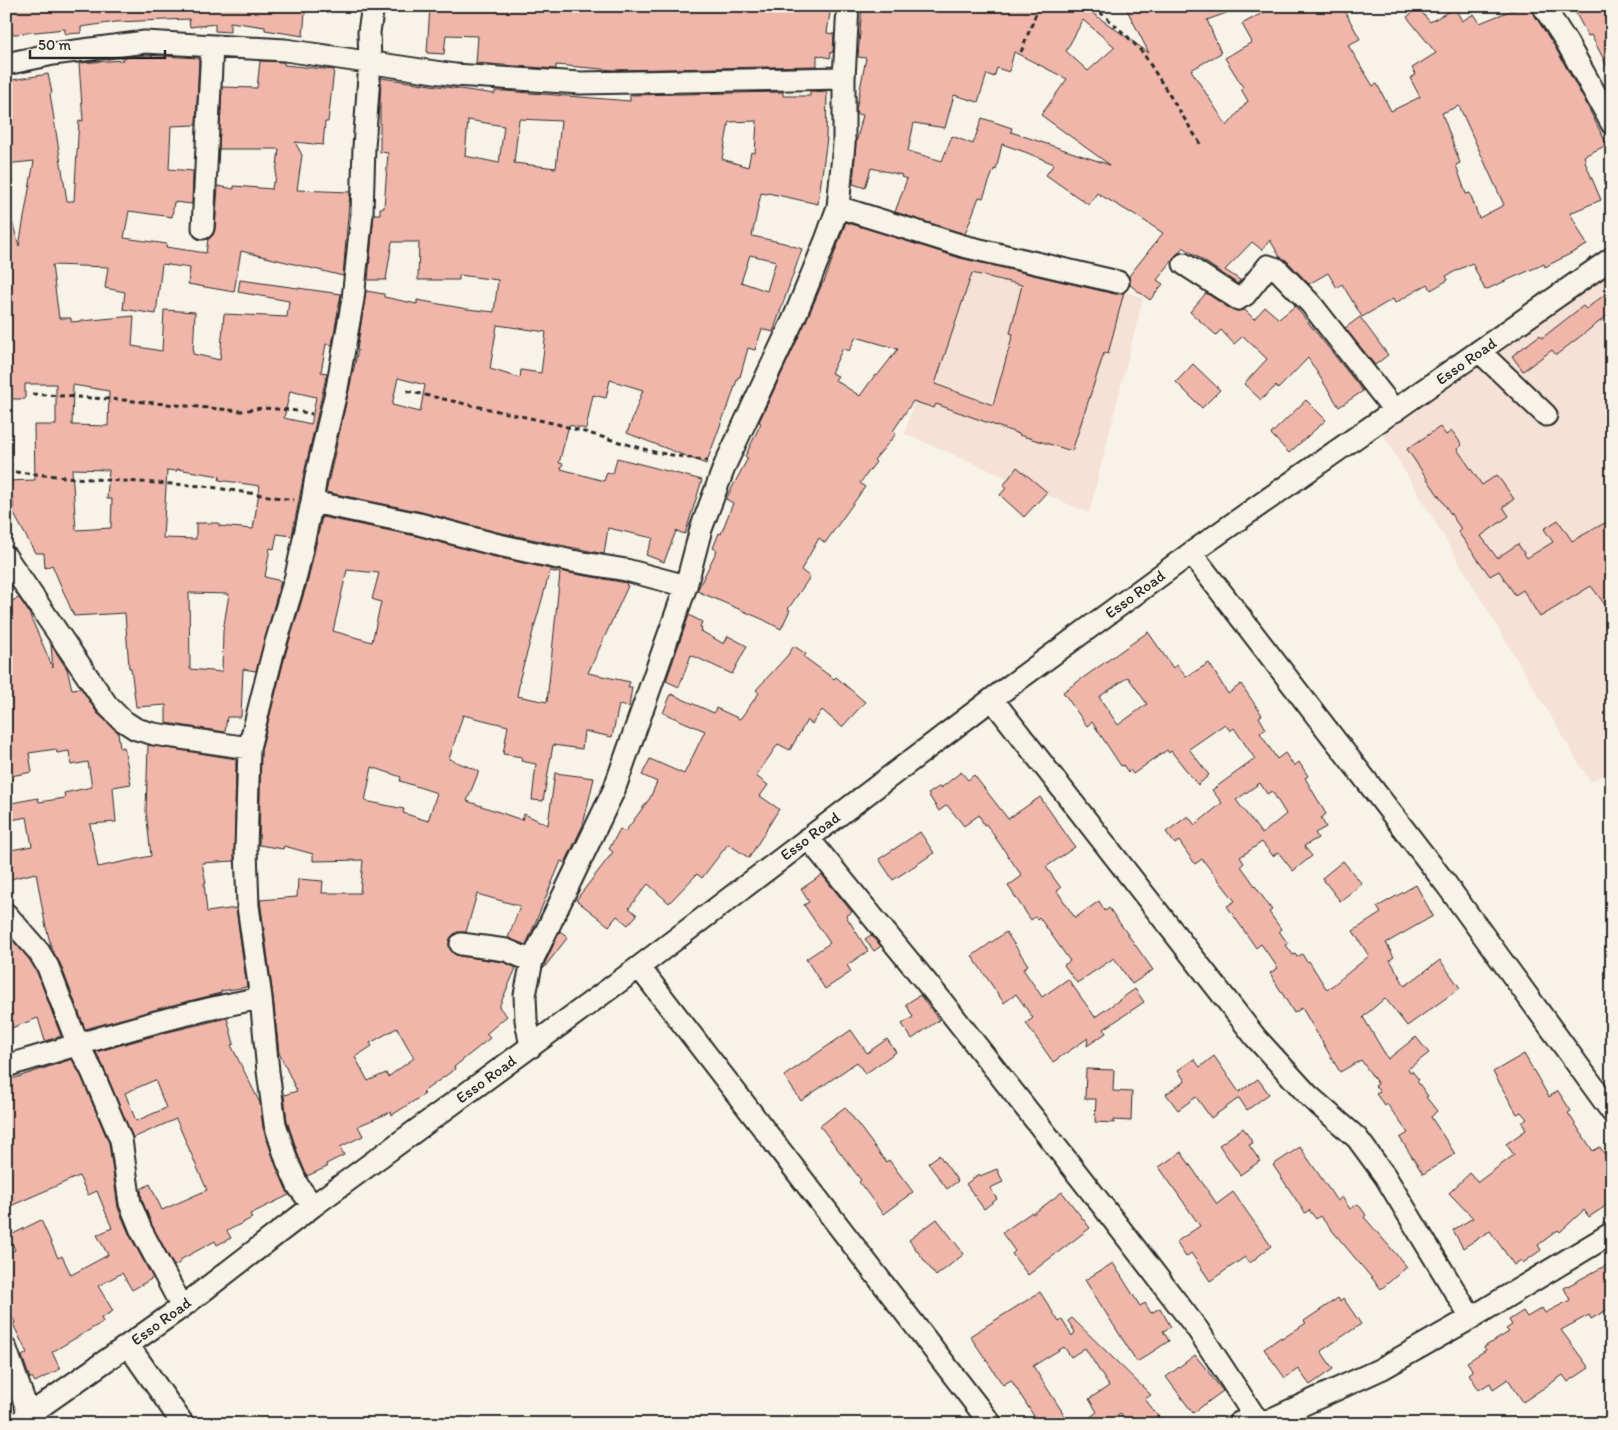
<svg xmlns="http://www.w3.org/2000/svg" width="1618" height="1430" viewBox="0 0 1618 1430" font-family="Itim,sans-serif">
  <rect width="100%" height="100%" fill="#f7f3e8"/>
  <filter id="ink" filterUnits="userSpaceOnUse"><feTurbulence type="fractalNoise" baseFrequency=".02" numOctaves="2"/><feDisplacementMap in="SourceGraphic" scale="10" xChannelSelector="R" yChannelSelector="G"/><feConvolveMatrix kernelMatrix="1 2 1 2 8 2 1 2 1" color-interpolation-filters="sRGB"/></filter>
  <g filter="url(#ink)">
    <path fill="#f5e1d5" d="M967 234 1143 298 1089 513 905 434 931 339 953 269Z
      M1612 271V771L1590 782 1382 433Z"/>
    <path fill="#f0b6aa" stroke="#2b2b2b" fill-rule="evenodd" d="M6 6H79L80 12 118 6H305V13L303 36 265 30V27L230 22V32L215 31V24L190 27 189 19 116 22 81 27V33L65 34V29L6 35Z
      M430 6H831L827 33 834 34 833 52H831L830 58 817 55V66L614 70 556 65V69L476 63 478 36 446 35 444 54 427 53Z
      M862 6H1091L1088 10 1149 53 1125 6H1240V8L1207 20 1221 53 1191 70 1227 126 1248 101 1241 89 1243 87 1225 58 1252 42 1242 24 1275 6H1342L1360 39 1348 45 1373 86 1377 84 1391 111 1420 97 1410 78 1416 75 1412 68 1436 53 1407 17 1418 8 1430 22 1455 8 1462 21 1474 14 1480 23 1522 6H1531L1533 13 1555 47 1588 107 1607 145 1584 156 1586 161 1585 162 1601 200 1570 213 1587 245 1545 267 1544 264 1485 290 1472 263 1446 276 1448 280 1431 290 1428 284 1395 303 1393 299 1362 317 1342 284 1337 288 1328 273 1309 284 1286 260 1280 257 1270 240 1262 250 1252 242 1225 270 1240 280 1238 284 1183 247 1157 280 1163 284 1150 300 1130 285 1129 276 1163 233 1131 212V213L1097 193 1089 205 1046 175 1054 164 1025 152 1002 144 996 170 994 169 983 198 979 197 965 234 895 212 907 179 901 177 902 175 871 168 865 188 853 184 856 143 863 115 856 114V110L866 58 858 57ZM1083 20 1115 47 1088 71 1066 51ZM1014 52 1067 79 1041 115 1110 165 1011 132 1012 128 982 118 973 144 952 136 942 161 908 151 914 123 945 128 954 95 978 102 987 74 994 77 997 68 1009 72ZM1459 106 1504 205 1479 218 1470 193 1466 194 1456 165 1460 163 1442 113Z
      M1572 6H1612V75L1591 35 1588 36Z
      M145 55 199 58 196 125 171 126 169 169 193 171 192 204 174 202 172 217 129 211 124 238 167 244 166 247 206 253 208 239 213 235 215 229 218 186 234 189V186L272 189 273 182H275L279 149H219L222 87 257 88 260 61 284 62V65L334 70 328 122H325L323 145 295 142 302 155 297 190 350 192 343 276 241 251 234 292 188 284 190 268 162 264 156 314 123 309 125 292 105 288 108 267 52 265 59 318H71V322L134 316 132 346 162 351 164 310 195 312 193 354 220 360 224 314 287 317 289 301 238 292 240 280 341 294 332 345 326 344 321 372 327 373 304 474 292 536 277 534 274 549 270 548 265 577 281 581 256 671 243 669 241 717H227L225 732 166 723V705L136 707 131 668H129L125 613 74 616 52 565 45 568 44 553H35L14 514 13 501 6 502V481L35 480 34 425H56V384H25V399H6V218H11L19 246 34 161 6 164V81L48 74 52 93 50 94 67 201H74L79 120 83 121 79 63 123 60V58ZM73 385 109 391 108 426 72 425ZM290 391 316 397 311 424 284 418ZM72 469 109 470 107 499H112L111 528 76 530ZM177 469 220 476 219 480 260 486 253 529 219 526V523H196V539L163 538 167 470 177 471ZM189 593 229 594 223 631 222 672 190 669Z
      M381 78 495 94V91H505L630 101V95L783 92V96H810V91L827 92 826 138H827L818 204 768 193 767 194 761 193 752 236 784 243 802 249 773 332 762 329 755 350 748 348 740 377H738L728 407H727L706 464 627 433 643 390 610 380 606 398 593 395 586 429 569 425 559 463 563 464 561 469 604 481 607 472 613 474 617 458 702 480 685 534 676 531 664 562 646 555 653 538 608 528 604 554 497 532 422 512 326 492 358 350H357L366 291 384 294V297L417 304V300L467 309 494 312 498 280 459 275V280H418L419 242H392L386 280H368L374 214H380V208H384L388 153 380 152V103ZM519 119 561 121 556 168 514 163ZM468 120 504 126 499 163 465 156ZM757 121 755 153 751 152 748 167 722 159 729 122ZM750 255 776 261 767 291 741 282ZM497 325 546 332 541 373 521 370 520 378 490 369ZM398 378 425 385 420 412 392 405Z
      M846 222 960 258 1115 294 1124 292 1108 354 1104 353 1072 451 1019 435V434L936 404 934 408 913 401 893 431 896 434 874 460 876 462 860 483 865 487 825 543 819 538 801 570 810 577 788 609 790 610 781 629 762 619 697 591 717 550 713 548 719 533 721 534 733 503 726 499 748 458 745 457 761 423 759 422 806 321 823 282H824ZM972 273 1022 285 1010 333 1013 334 993 405 935 384ZM856 337 898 349 877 376 875 375 860 396 835 380 838 376 831 373 843 348 849 351Z
      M1612 289V312L1556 355 1552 350 1523 371 1512 356 1540 335 1542 338 1583 306 1586 309Z
      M1206 293 1232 310 1238 311 1245 310 1254 319 1265 307 1279 319 1295 306 1363 391 1339 407 1308 358 1278 389 1276 386 1261 400 1244 384 1267 359 1243 336 1234 344 1221 330 1216 335 1190 312Z
      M1360 317 1388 355 1375 365 1345 328Z
      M1193 364 1220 390 1202 408 1176 382Z
      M1306 400 1326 420 1289 453 1271 434Z
      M1440 427 1446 435 1452 431 1462 445 1457 449 1482 485 1497 475 1514 499 1503 507 1509 516 1481 536 1497 558 1518 544 1527 558 1553 542 1544 529 1558 520 1572 541 1612 519V614L1591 586 1540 617 1523 590 1515 595 1499 571 1490 576 1458 532 1461 529 1407 449Z
      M1017 467 1047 492 1024 517 1000 495 1006 488 1003 486Z
      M322 517 416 536 491 556 569 573 627 583 626 585 628 586 588 673 630 682 628 687H632L629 707 619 705 612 737 584 731 582 749 553 745 543 801 532 800 536 764 521 761 522 757 503 754 508 726 463 715 449 759 479 771 467 801 522 820 524 814 548 825 555 773 594 778 583 825 565 863 561 861 526 945 508 938 520 906 477 894 466 932H457L451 937 449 942V948L454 954 459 956 503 962 516 968 499 1007 507 1016 486 1034 490 1038 454 1067 455 1069 423 1092 425 1094 392 1115 391 1112 358 1126 363 1136 340 1147 344 1155 326 1164 327 1167 307 1176 299 1157 287 1121 284 1095 297 1091 279 1053 273 996 260 900 297 897 298 879 323 881 322 893H360L363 860 313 861V854L284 846 283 849 259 845 261 750 286 652 308 580ZM347 570 379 573 372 599 381 602 372 642 333 631ZM550 571 560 573 547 702 517 696 520 681H519ZM372 767 401 777 400 781 437 793 428 821 403 813 404 809 365 801ZM397 1028 414 1058 388 1077 386 1073 368 1081 355 1057 372 1046 370 1043Z
      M19 598 28 611 53 668 51 645 67 669 72 689 81 688 97 713 118 732 120 748 124 747 131 784 113 787 116 822 90 824 98 867 151 856 146 811 148 745 236 759 234 861 202 863 206 883H204L207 912 236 908 247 987 221 991V993L161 1008 85 1029 60 963 52 950 45 923 36 873 6 880V851L32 846 27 817 6 821V804L38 798 39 802 65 798 64 793 92 787 88 762 71 765 69 751 57 753 56 749 29 753 32 772 6 777V603Z
      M689 615 702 622 700 627 702 628 701 631 724 644 728 636 747 646 732 674 691 655 679 687 666 681Z
      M1148 632 1173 668 1177 665 1186 677 1209 663 1228 694 1241 684 1262 715 1259 717 1266 729 1260 733 1277 759 1285 753 1294 766 1299 762 1308 776 1305 778 1326 814 1321 818 1326 827 1315 833 1318 838 1304 846 1312 856 1293 871 1278 852 1273 856 1262 842 1240 857 1244 863 1241 866 1272 910 1269 912 1281 929 1279 931 1288 944 1286 945 1293 955 1295 954 1297 957 1302 954 1307 962 1309 961 1327 990 1369 956 1353 931 1381 913 1377 907 1416 885 1433 916 1386 943 1394 957 1390 960 1405 986 1440 960 1460 988 1407 1026 1385 998 1363 1017 1388 1059 1416 1037 1429 1053 1408 1069 1410 1072 1412 1071 1419 1080 1417 1081 1428 1096 1426 1097 1437 1111 1431 1117 1455 1154 1423 1174 1400 1138 1408 1133 1387 1104 1385 1106 1376 1094 1380 1092 1375 1086 1378 1084 1361 1060 1340 1072 1302 1008 1294 1013 1270 973 1278 968 1261 944 1256 948 1227 906 1235 901 1202 859 1195 864 1179 841 1175 844 1166 832 1188 816 1195 825 1222 803 1212 790 1255 759 1234 728 1230 731 1225 724 1189 749 1209 775 1198 785 1171 751 1169 753 1167 750 1133 774 1130 770 1128 772 1123 765 1121 766 1092 722 1087 726 1063 692ZM1128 677 1147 704 1118 725 1099 697ZM1260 783 1267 794 1272 791 1286 814 1262 834 1236 800Z
      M794 646 806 654 804 657 834 679 836 677 865 702 842 727 822 710 812 724 807 720 790 750 778 744 756 776 768 785 760 796 779 809 749 858 728 844 702 878 697 874 669 903 648 884 629 908 637 915 628 925 617 916 609 926 576 900 613 852 609 849 620 829 625 832 650 798 657 782 642 775 650 759 684 774 705 731 663 713 671 694 714 713 716 708 740 719 759 693 756 690 787 656Z
      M961 772 968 780 974 775 1008 819 1040 797 1075 847 1046 867 1061 888 1057 891 1075 918 1099 901 1105 911 1109 908 1153 970 1132 984 1114 958 1077 983 1064 965 1070 961 1039 917 1037 919 1035 917 1031 920 1008 886 1022 876 986 824 984 825 979 815 964 826 947 805 939 811 928 794 940 786 941 788Z
      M920 832 934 853 893 880 879 859Z
      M1343 861 1362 884 1340 901 1322 878Z
      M822 875 852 912 846 916 868 951 847 965 851 972 825 989 806 959 830 943 804 905 809 902 801 889Z
      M560 931 568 937 543 969 544 965Z
      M1006 932 1028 965 1023 969 1042 997 1068 979 1095 1017 1135 989 1144 1002 1104 1029 1106 1033 1087 1046 1088 1038 1053 1062 1026 1023 1033 1018 1016 994 1004 1003 972 956Z
      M871 935 881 946 874 951 865 939Z
      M9 936 29 959 37 972 61 1036 45 1041 38 1018 6 1030V938Z
      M920 995 939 1020 912 1039 902 1024 913 1017 906 1004Z
      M227 1018 234 1044 231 1045 260 1103 263 1128 276 1166 289 1195 250 1214 252 1218 227 1231 231 1238 217 1245 215 1241 180 1260 181 1262 174 1266 152 1225 142 1200 141 1189 150 1184 162 1210 207 1190 176 1119 133 1138 103 1066 96 1052 168 1032ZM155 1080 166 1108 136 1121 125 1093Z
      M851 1030 867 1053 887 1039 896 1052 865 1074 857 1062 801 1101 784 1076Z
      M1524 1054 1549 1097 1558 1091 1571 1111 1568 1113 1593 1151 1600 1147 1612 1165V1202L1589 1217 1584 1210 1560 1232 1558 1230 1538 1245 1541 1250 1523 1263 1521 1260 1514 1265 1490 1231 1463 1248 1453 1230 1473 1218 1449 1193 1470 1173 1478 1182 1514 1155 1506 1144 1526 1130 1522 1123 1527 1119 1521 1112 1517 1114 1493 1072Z
      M1214 1056 1239 1092 1258 1079 1269 1094 1247 1110 1239 1098 1211 1118 1196 1097 1178 1110 1166 1094 1185 1081 1178 1070 1194 1059 1200 1067Z
      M72 1059 81 1076 109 1143 118 1208 130 1236 153 1278 132 1290 122 1273 98 1286 113 1311 101 1318 103 1322 52 1352 60 1369 35 1382 32 1377 30 1379 22 1356 27 1353 13 1324 15 1323 6 1302V1254L15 1250 9 1236 41 1220 58 1258 62 1256 71 1275 108 1255 97 1235 112 1228 97 1191 88 1195 79 1176 6 1208V1081Z
      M1086 1069 1114 1070 1113 1091 1132 1092 1131 1121 1114 1120V1123L1095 1122 1096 1099H1085Z
      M845 1107 886 1162 889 1160 913 1192 883 1214 859 1182 861 1180 820 1126Z
      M1243 1128 1253 1143 1249 1145 1260 1161 1240 1175 1219 1145Z
      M1300 1147 1337 1201 1342 1197 1350 1209 1358 1204 1366 1215 1364 1217 1407 1267 1381 1289 1320 1216 1316 1219 1309 1210 1305 1213 1273 1165Z
      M1181 1152 1217 1204 1233 1192 1271 1246 1250 1263 1245 1257 1210 1281 1191 1253 1186 1257 1176 1242 1200 1226 1159 1167Z
      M939 1155 958 1181 947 1189 928 1163Z
      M997 1169 1003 1182 990 1188 997 1199 984 1209 966 1184 979 1174 980 1176Z
      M1062 1192 1090 1228 1028 1275 1012 1254 1015 1251 1002 1233 1032 1212 1033 1214Z
      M937 1219 964 1254 936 1276 909 1240Z
      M1612 1262V1307L1591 1319 1589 1315 1561 1330 1589 1368 1568 1382 1563 1375 1523 1402 1508 1379 1493 1389 1490 1383 1479 1390 1469 1374 1473 1371 1467 1362 1486 1350 1484 1347 1509 1332 1506 1329 1512 1325 1509 1320 1523 1311 1527 1317 1542 1308 1545 1313 1570 1300 1564 1288Z
      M1113 1263 1140 1306 1145 1303 1151 1313 1160 1308 1171 1327 1163 1331 1169 1341 1137 1362 1085 1280Z
      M1040 1292 1059 1322 1062 1320 1072 1336 1075 1332 1068 1321 1072 1318 1151 1395 1145 1399 1164 1424H1128L1120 1413 1106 1424H1081L1097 1412 1089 1399 1109 1386 1085 1348 1071 1357 1064 1347 1033 1366 1070 1424H1039L1011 1380 1003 1385 970 1336Z
      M1338 1298 1340 1301 1343 1298 1361 1324 1321 1351 1333 1369 1310 1385 1298 1369 1285 1378 1264 1349 1281 1337 1282 1339 1306 1323 1304 1321Z
      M1195 1355 1223 1391 1193 1413 1166 1377Z"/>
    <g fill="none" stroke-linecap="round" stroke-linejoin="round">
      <defs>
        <path id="minor" d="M1543 6 1566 41 1612 124
          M6 64 53 54 145 42 285 50 455 75 580 83 844 78
          M838 207 963 246 1118 282
          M203 228 212 46
          M1184 264 1238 299 1245 295 1268 266 1277 269 1311 304 1395 411
          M1479 351 1546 415
          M312 502 419 524 494 544 572 561 626 570 686 586
          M1191 553 1446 884 1612 1112
          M6 557 107 705 122 720 136 729 154 734 249 748
          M992 699 1256 1038 1309 1096 1357 1138 1385 1176 1471 1318
          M808 838 940 999 1105 1209 1198 1330 1253 1414 1263 1424
          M6 914 39 952 48 967 78 1045 92 1071 121 1140 130 1203 141 1230 182 1307
          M461 944 506 950 532 961
          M639 967 991 1424
          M531 1047 526 1020 525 995 532 961 614 790 686 586 701 529 725 465 795 316 826 240 838 207 844 144V78L848 6
          M6 1066C91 1041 174 1014 261 998
          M313 1206 298 1186 287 1161 275 1124 268 1071 261 998 248 906 246 850 249 748 274 649 296 576 312 502 316 477 337 388 353 299 362 213 364 147 370 62 369 32 373 6
          M128 1345 183 1424
          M6 1349 29 1415
          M1263 1423 1381 1369 1471 1318 1612 1233
          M16 1424 182 1307 313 1206 639 967 992 699 1191 553 1612 258
          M1238 1424 1253 1414"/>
      </defs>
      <use href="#minor" stroke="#2b2b2b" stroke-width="25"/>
      <path stroke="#2b2b2b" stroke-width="3" stroke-dasharray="5 4" stroke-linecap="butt" d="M1093 6 1127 36 1143 53 1201 145
        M1021 52 1039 6
        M407 391 557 424 654 452 708 461
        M32 394 123 400 241 411 262 408 291 410 312 414
        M6 471 75 478 204 486 294 500"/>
      <use href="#minor" stroke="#f7f3e8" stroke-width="21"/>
    </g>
  </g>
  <g text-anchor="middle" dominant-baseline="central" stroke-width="4.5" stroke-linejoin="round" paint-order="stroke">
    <g font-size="16" fill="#2b2b2b" stroke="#f7f3e8">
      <text transform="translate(1466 361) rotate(-35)">Esso Road</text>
      <text transform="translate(1135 594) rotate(-36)">Esso Road</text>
      <text transform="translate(810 836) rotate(-37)">Esso Road</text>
      <text transform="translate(486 1079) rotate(-36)">Esso Road</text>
      <text transform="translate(161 1321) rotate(-36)">Esso Road</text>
    </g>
  </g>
  <rect width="1618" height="1430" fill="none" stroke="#f7f3e8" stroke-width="25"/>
  <rect x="12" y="12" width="1593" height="1405" fill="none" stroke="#2b2b2b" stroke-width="2" filter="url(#ink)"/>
  <path d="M30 50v8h135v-8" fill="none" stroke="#2b2b2b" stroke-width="2.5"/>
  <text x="38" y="50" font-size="15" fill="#2b2b2b" stroke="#f7f3e8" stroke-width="4" paint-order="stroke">50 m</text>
</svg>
